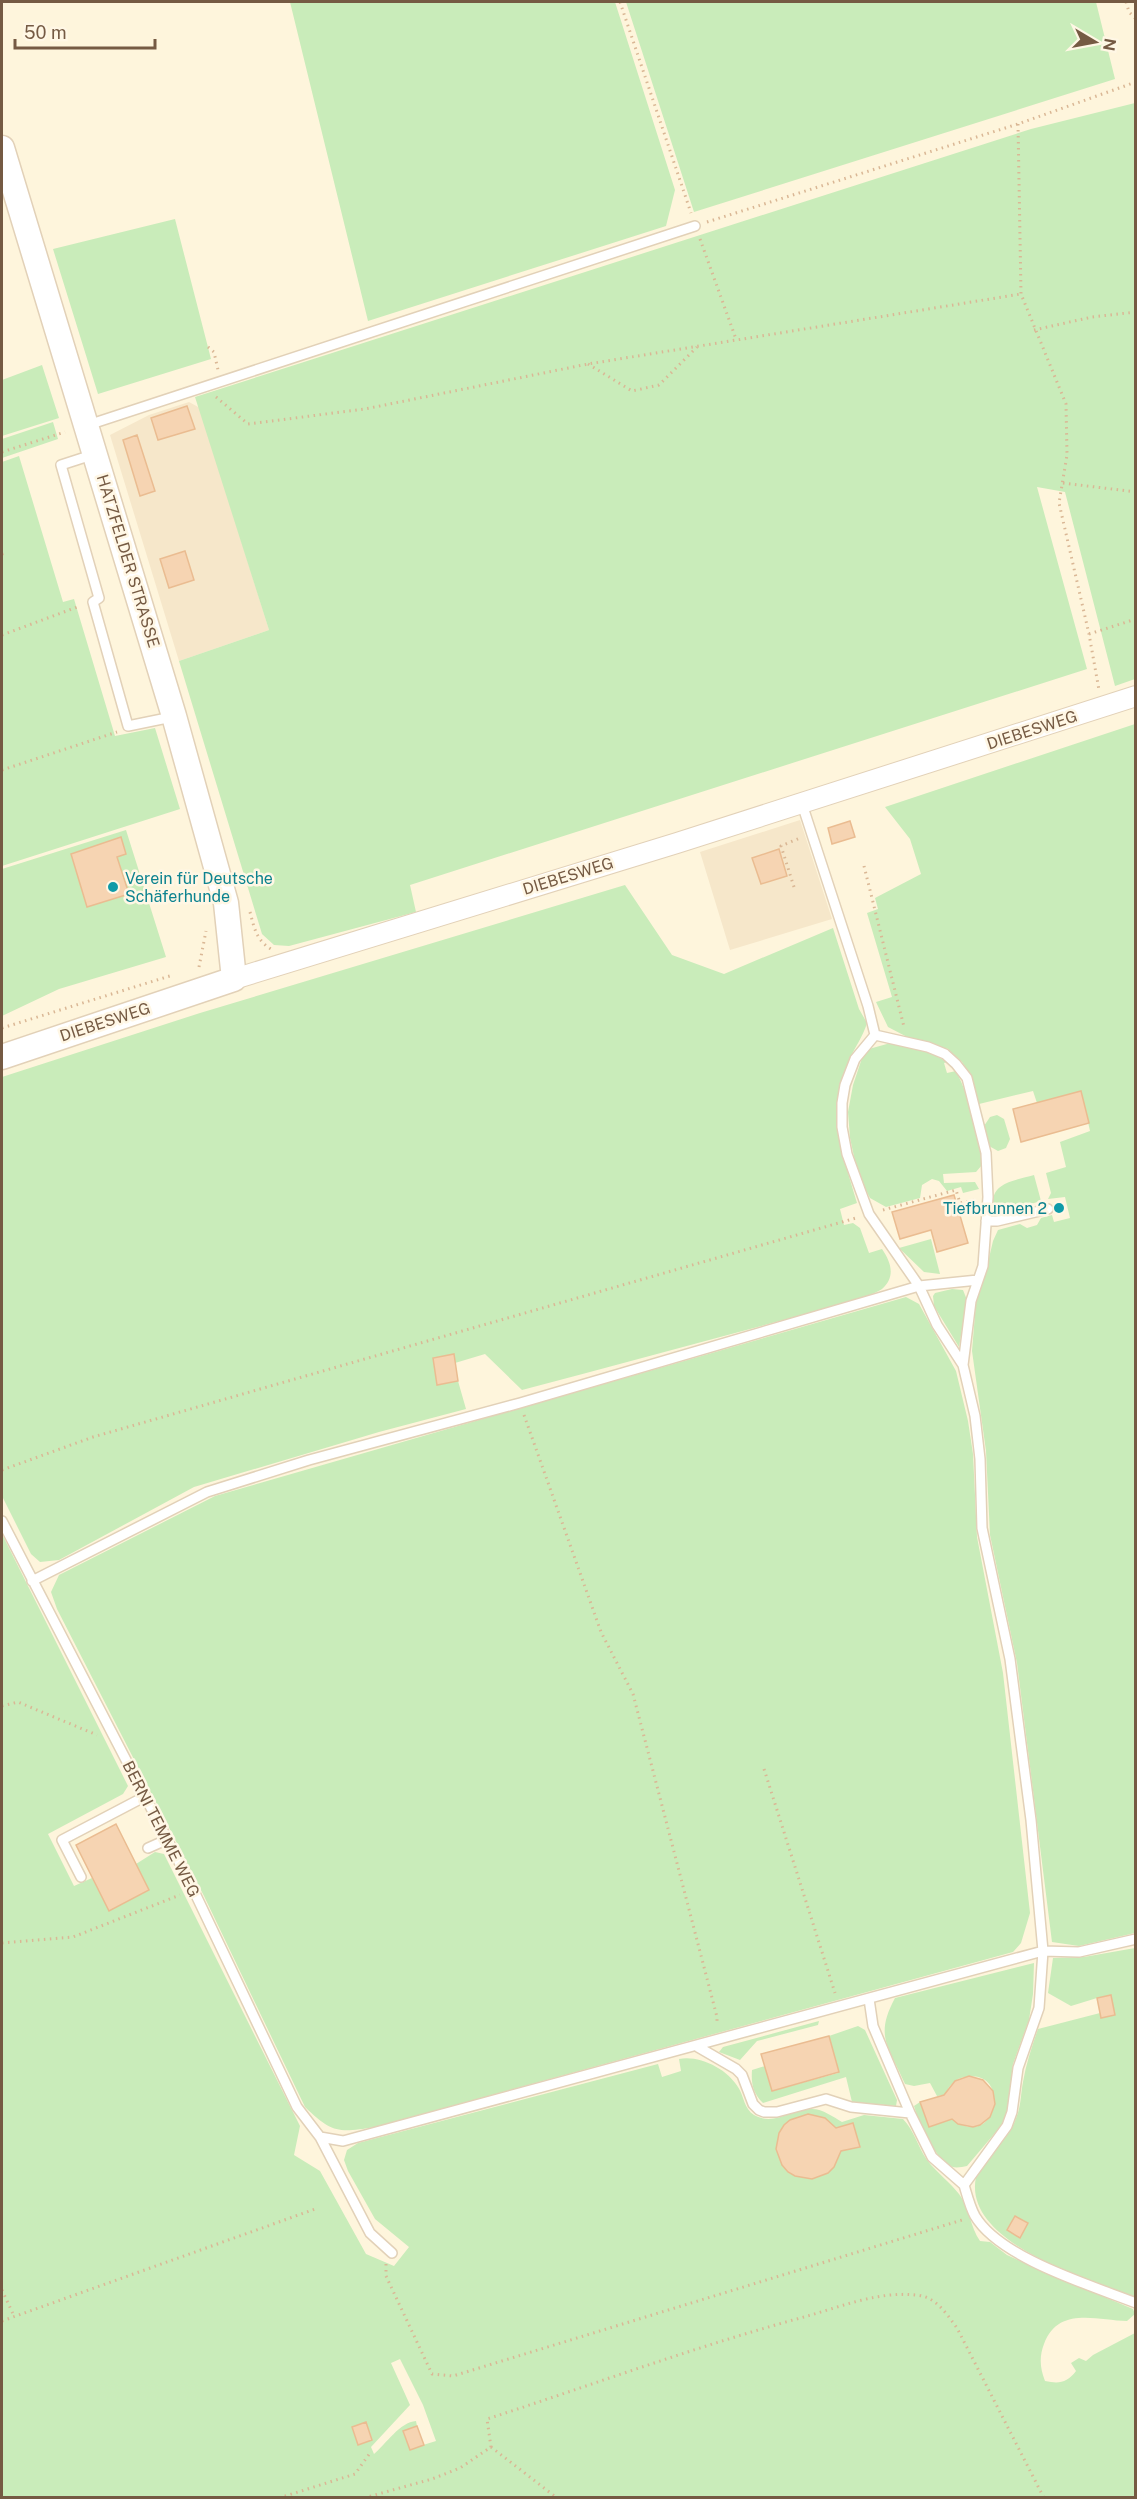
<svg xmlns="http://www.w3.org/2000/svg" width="1137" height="2499" viewBox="0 0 1137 2499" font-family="'Public Sans',sans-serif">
  <rect width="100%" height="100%" fill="#fef5dc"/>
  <path fill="#f6e7ca" d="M189 402 200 408 269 630 179 661 110 435 149 415Z
    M800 820 832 919 730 950 700 852Z"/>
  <path fill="#c9ecba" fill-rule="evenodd" d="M290 2H615L675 190 666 226 368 321Z
    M626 2H1096L1115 79 694 212Z
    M1135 103V679L1115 686 1065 492 1037 487 1087 669 410 885 416 912 289 946 274 945 262 934 179 661 269 630 195 397 1031 129Z
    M175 219 211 359 98 394 53 249Z
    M42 365 59 418 2 436V380Z
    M53 422 58 439 2 458V439Z
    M19 456 63 602 74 599 115 736 155 728 180 809 2 866V462Z
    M1135 724V1933L1079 1946 1052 1942 1017 1663 990 1535 986 1451 972 1351 976 1302 985 1275 993 1241 998 1230 1020 1224 1027 1228 1037 1225 1041 1218 1052 1215 1054 1222 1070 1218 1065 1197 1048 1199 1051 1193 1046 1173 1066 1167 1060 1142 1090 1131 1081 1091 1037 1103 1033 1091 979 1104 970 1074 962 1062 948 1049 911 1039 888 1027 876 1002 892 997 867 913 878 909 875 898 921 874 910 839 885 807Z
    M126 830 166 957 59 989 2 1016V869Z
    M625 885 672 955 724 974 833 928 859 1009 867 1023C863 1037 854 1048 849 1061 828 1118 841 1148 857 1203L840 1209 844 1225 853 1223 860 1228 869 1253 882 1249C891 1262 896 1277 882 1289 872 1297 811 1312 795 1317 704 1341 613 1366 522 1390L485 1354 455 1363 454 1354 433 1358 437 1385 458 1381 466 1409 379 1432 194 1487 59 1560 40 1562 31 1554 2 1496V1077L200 1013Z
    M894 1042 933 1054 947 1062 944 1063 947 1073 956 1071C971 1100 978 1133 982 1165L976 1172 943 1174 944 1183 975 1182 979 1189 963 1193 961 1187 947 1191 939 1181 932 1179 922 1185 920 1198 886 1207 870 1198 858 1175 850 1138 848 1112 853 1085 863 1055 869 1049Z
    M997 1115 1004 1119 1010 1139 1006 1148 998 1151 989 1146 984 1126 990 1117Z
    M1034 1175 1041 1201 1007 1211 993 1203C992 1182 1017 1180 1034 1175Z
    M931 1239 940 1274 924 1272 899 1248Z
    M952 1289 963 1290 967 1300 959 1347 934 1306 933 1296 935 1293Z
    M906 1297 919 1304 956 1371 968 1421 973 1454 977 1537 1003 1673 1030 1913 1021 1943 1013 1952 375 2127C338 2133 332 2133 305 2107L204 1896 57 1609 51 1592 59 1575 215 1496Z
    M2 1534 128 1786 123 1794 48 1834 74 1886 92 1878 109 1910 149 1890 136 1864 155 1852 164 1854 300 2126 294 2155 320 2171 366 2254 394 2266 409 2247 375 2219 348 2171 344 2160 347 2150 358 2143 658 2064 662 2077 681 2071 679 2059C700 2055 727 2069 738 2087 744 2096 744 2109 754 2115 775 2127 791 2108 812 2109 823 2109 833 2117 842 2122L864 2115 903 2119C914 2130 918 2147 927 2160 937 2173 950 2182 959 2194 970 2208 970 2227 980 2241L990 2242 1007 2255 1040 2270 1133 2309 1135 2314 1127 2321C1096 2320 1058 2306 1044 2344 1039 2357 1040 2368 1045 2381 1059 2384 1067 2383 1076 2371L1071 2363 1079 2358 1086 2361 1093 2355 1135 2333V2497H2ZM400 2359 423 2405 436 2441 410 2449 403 2432 417 2426 416 2421C400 2422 386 2444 374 2454L371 2447 410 2405 391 2363Z
    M1135 1948V2297C1090 2280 962 2243 976 2177 980 2161 999 2147 1008 2134 1013 2128 1015 2120 1018 2113 1021 2103 1021 2092 1023 2082 1026 2064 1032 2046 1038 2029L1100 2013 1097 1998 1071 2006 1048 1993 1053 1958 1084 1957Z
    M1034 1963 1033 1994 1029 2020 1013 2064 1006 2120 967 2166C961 2167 954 2169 948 2165 933 2154 919 2123 914 2106L920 2102 929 2127 952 2119C997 2153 1013 2068 965 2077 956 2078 949 2085 945 2095L937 2096 930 2083 914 2086 905 2084C889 2047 874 2037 895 1998Z
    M819 2021 818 2025 757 2041 740 2060 719 2052 723 2047Z
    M858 2026 865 2030 897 2100 896 2106 852 2102 846 2077 763 2103C753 2093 751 2084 752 2070L765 2066 772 2091 838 2073 829 2036Z"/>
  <path fill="#f6d4b2" stroke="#eabc91" stroke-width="1.5" d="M187 406 195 429 158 440 151 418Z
    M137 435 155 491 140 496 123 440Z
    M185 551 194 580 169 588 160 559Z
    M850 821 855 837 832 844 828 828Z
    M121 837 126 854 117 857 129 894 87 907 71 854Z
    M779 849 787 876 761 884 752 858Z
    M1081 1091 1089 1123 1021 1142 1013 1109Z
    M954 1195 968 1243 937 1252 931 1230 900 1239 892 1212Z
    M454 1354 458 1381 437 1385 433 1358Z
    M116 1824 149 1890 109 1911 76 1845Z
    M1111 1995 1115 2015 1101 2018 1097 1998Z
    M829 2036 839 2072 772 2091 761 2054Z
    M969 2076 983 2080 993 2091 995 2104 990 2117 980 2125 973 2127 958 2124 952 2119 929 2127 920 2102 944 2095 955 2081Z
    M808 2114 825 2118 836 2128 853 2123 860 2147 841 2151 834 2167 828 2173 812 2179 795 2176 788 2172 782 2165 776 2149 779 2133 784 2125 790 2120Z
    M1015 2216 1028 2223 1020 2238 1007 2230Z
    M366 2422 372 2440 358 2445 352 2427Z
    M417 2426 424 2445 410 2450 403 2431Z"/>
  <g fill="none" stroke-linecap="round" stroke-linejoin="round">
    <defs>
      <path id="service" d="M88 425 695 226
        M95 454 61 465 99 598 93 602 128 726 172 717
        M875 1035 855 1059 845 1085 842 1103V1127L847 1154 869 1214 919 1286 937 1325 963 1365
        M986 1221H997L1048 1209
        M2 1521 193 1889 297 2107 320 2137 370 2233 392 2253
        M32 1581 207 1492 309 1460 520 1403 919 1286 978 1280
        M148 1848 166 1840
        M81 1877 62 1840 144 1797
        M869 1999 873 2026 910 2113
        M698 2047 736 2069 742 2075 753 2104 759 2110 764 2112H777L826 2099 851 2107 910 2113 932 2157 964 2185 1007 2126 1012 2112 1018 2068 1039 2008 1043 1951 1079 1952 1136 1939
        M320 2137 343 2141 1043 1951 1031 1820 1010 1659 982 1528 980 1459 975 1416 963 1365 971 1301 983 1266 988 1197 986 1153 967 1078 956 1064 945 1054 928 1047 875 1035 868 1006 802 804
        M964 2185C967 2195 970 2207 975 2216 1000 2258 1090 2285 1136 2303"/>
      <path id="minor" d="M234 979 677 843 1136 696"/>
      <path id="tertiary" d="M2 148 174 716 226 903 234 979 2 1057"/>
    </defs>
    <use href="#service" stroke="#e2d1b8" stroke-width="12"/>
    <use href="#minor" stroke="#e2d1b8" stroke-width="22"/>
    <use href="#tertiary" stroke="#e2d1b8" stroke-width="27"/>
    <path stroke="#dab795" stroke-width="3" stroke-dasharray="1.5 4.5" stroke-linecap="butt" d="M620 2 691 213
      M1126 2 1129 12 1136 19
      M1018 124 1021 294 1066 404 1067 455 1059 503 1089 634 1099 690
      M707 222 1018 124 1136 82
      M700 239 736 339
      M1034 330 1092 317 1136 312
      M208 347 214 352 218 370
      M588 364 632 391 659 385 697 347
      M216 397 248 424 365 409 588 364 1021 294
      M2 452 65 432
      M1063 483 1136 492
      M2 554 5 553
      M1089 634 1136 619
      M2 635 80 606
      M2 770 117 732
      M864 866 904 1027
      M794 887 781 846 800 838
      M250 912C254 927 256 940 271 949
      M199 967 206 931
      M2 1028 173 975
      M883 1210 956 1190 960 1203 975 1200
      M524 1415 601 1632 633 1694 717 2017V2024
      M2 1470 93 1437 856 1218
      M2 1706 18 1702 97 1735
      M764 1769 835 1993
      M2 1943 73 1937 180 1895
      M386 2264V2276L432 2374 453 2376 962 2220
      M2 2290 14 2316
      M2 2321 318 2208
      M491 2447 557 2498
      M279 2498 355 2474 370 2453
      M364 2498 432 2479 460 2468 491 2447 487 2419C592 2385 697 2346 804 2317 840 2307 878 2291 916 2295 935 2296 946 2313 957 2328L1044 2498"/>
    <use href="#service" stroke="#fff" stroke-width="9"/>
    <use href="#minor" stroke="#fff" stroke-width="20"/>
    <use href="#tertiary" stroke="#fff" stroke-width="24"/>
  </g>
  <g fill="#0f9aa8" stroke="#fff7e5" stroke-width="2">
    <circle cx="113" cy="887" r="6"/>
    <circle cx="1059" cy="1208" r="6"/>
  </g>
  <g text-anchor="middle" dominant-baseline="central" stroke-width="5" stroke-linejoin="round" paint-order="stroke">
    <g font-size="16" fill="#755a43" stroke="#fff7e5">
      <text transform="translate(128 561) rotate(73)">HATZFELDER STRASSE</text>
      <text transform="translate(1032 730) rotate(-18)">DIEBESWEG</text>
      <text transform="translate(568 876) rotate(-17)">DIEBESWEG</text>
      <text transform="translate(105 1022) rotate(-18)">DIEBESWEG</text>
      <text transform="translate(161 1829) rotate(63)">BERNI TEMME WEG</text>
    </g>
    <g font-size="16" fill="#0d838f" stroke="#fff7e5" text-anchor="start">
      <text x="125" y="878">Verein für Deutsche<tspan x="125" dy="18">Schäferhunde</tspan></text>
      <text x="1047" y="1208" text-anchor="end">Tiefbrunnen 2</text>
    </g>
  </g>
  <rect width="1137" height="2499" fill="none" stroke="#755a43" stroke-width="6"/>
  <g transform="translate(1095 42) rotate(100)" stroke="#fff7e5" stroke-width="4.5" paint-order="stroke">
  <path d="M0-4.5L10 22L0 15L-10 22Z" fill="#755a43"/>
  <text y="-9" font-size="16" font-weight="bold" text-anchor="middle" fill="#755a43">N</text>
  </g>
  <path d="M15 39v9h140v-9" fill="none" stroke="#755a43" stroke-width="3"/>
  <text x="24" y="39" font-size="18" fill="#755a43" stroke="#fff7e5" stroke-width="4.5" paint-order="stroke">50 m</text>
</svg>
